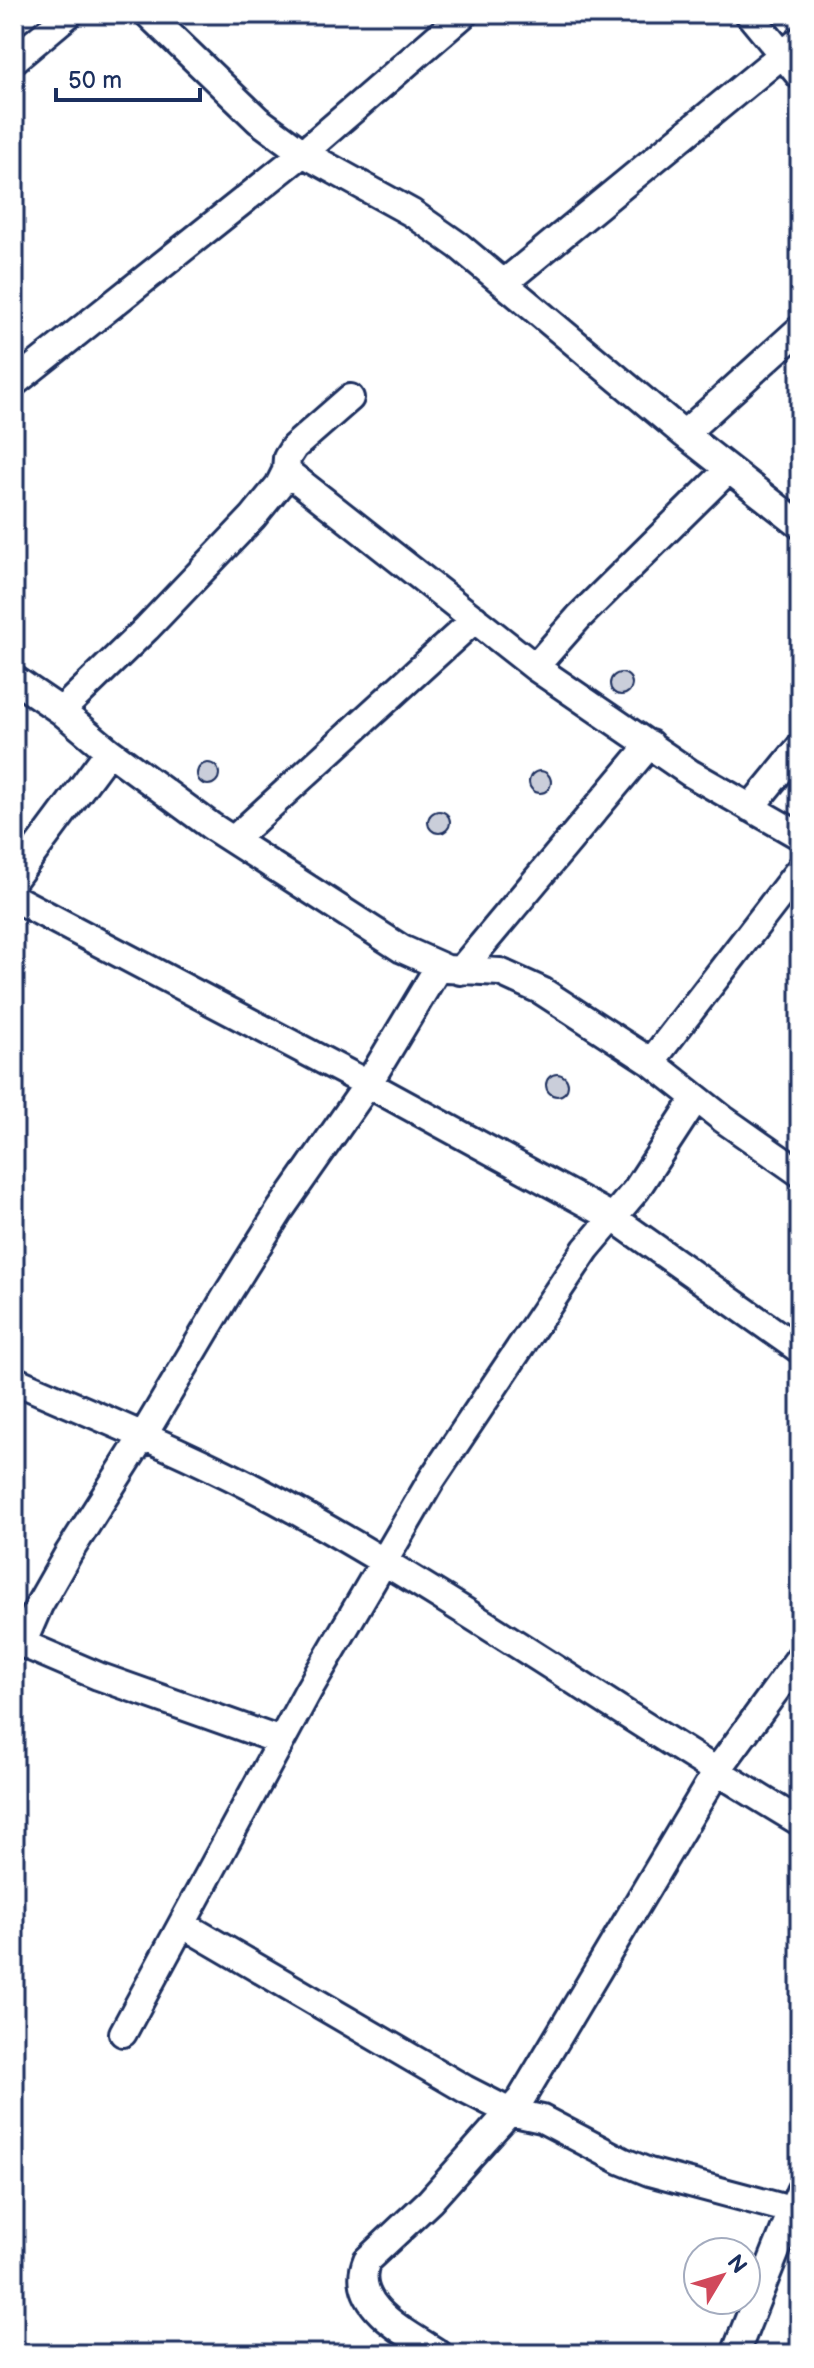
<svg xmlns="http://www.w3.org/2000/svg" width="814" height="2368" viewBox="0 0 814 2368" font-family="'Balsamiq Sans',sans-serif">
  <rect width="100%" height="100%" fill="#fff"/>
  <filter id="ink" filterUnits="userSpaceOnUse"><feTurbulence type="fractalNoise" baseFrequency=".0125" numOctaves="2"/><feDisplacementMap in="SourceGraphic" scale="16" xChannelSelector="R" yChannelSelector="G"/><feConvolveMatrix kernelMatrix="1 2 1 2 8 2 1 2 1" color-interpolation-filters="sRGB"/></filter>
  <g filter="url(#ink)">
    <g fill="none" stroke-linecap="round" stroke-linejoin="round">
      <path stroke="#77839f" stroke-width="6" d="M14 2335 23 2354"/>
    </g>
    <path fill="#caceda" stroke="#1b2f5e" stroke-width="2" d="M610 684a11 11 0 1 1 22 0a11 11 0 1 1-22 0Z
      M197 774a11 11 0 1 1 22 0a11 11 0 1 1-22 0Z
      M529 782a11 11 0 1 1 22 0a11 11 0 1 1-22 0Z
      M428 822a11 11 0 1 1 22 0a11 11 0 1 1-22 0Z
      M546 1085a11 11 0 1 1 22 0a11 11 0 1 1-22 0Z"/>
    <g fill="none" stroke-linecap="round" stroke-linejoin="round">
      <defs>
        <path id="minor" d="M148 14 258 120 303 153 412 213 459 246 684 434 800 525
          M749 14 800 76
          M14 60 69 14
          M504 283 800 40
          M14 383 303 153 464 14
          M684 434 800 329
          M286 471 535 667 690 773 800 836
          M535 667 579 617 728 470
          M14 679 61 711 109 751 211 826 402 949 447 969 500 972 542 991 651 1062 723 1119 800 1173
          M61 711 147 628 253 517 279 485 286 471 287 458 294 447 350 398
          M750 808 800 747
          M233 840 475 619
          M14 879 109 751
          M14 898 368 1084 612 1217 800 1350
          M460 971 650 744
          M651 1062 800 869
          M14 1380C110 1422 208 1461 300 1513 471 1609 632 1722 800 1822
          M14 1640 98 1676 281 1741
          M22 1644 39 1605 68 1554 143 1436 228 1293 280 1210 368 1084 439 966
          M182 1924 465 2089 510 2112 542 2119 622 2161 649 2172 791 2210
          M123 2033 308 1691 432 1479 586 1249 636 1190 696 1098
          M439 2354C408 2333 348 2306 367 2260L430 2201 521 2099 716 1772 800 1657
          M735 2354 800 2191"/>
      </defs>
      <use href="#minor" stroke="#1b2f5e" stroke-width="32"/>
      <use href="#minor" stroke="#fff" stroke-width="26"/>
    </g>
  </g>
  <rect width="814" height="2368" fill="none" stroke="#fff" stroke-width="48"/>
  <rect x="24" y="24" width="766" height="2320" fill="none" stroke="#1b2f5e" stroke-width="3" filter="url(#ink)"/>
  <g transform="translate(722 2276) rotate(52)"><circle r="38" fill="#ffffff" stroke="#a4acbf" stroke-width="2"/>
  <path d="M0-6L14 30L0 20L-14 30Z" fill="#d1495b"/>
  <text y="-12" font-size="22" font-weight="bold" text-anchor="middle" fill="#1b2f5e">N</text>
  </g>
  <path d="M56 88v12h144v-12" fill="none" stroke="#1b2f5e" stroke-width="4"/>
  <text x="68" y="88" font-size="24" fill="#1b2f5e" stroke="#ffffff" stroke-width="6" paint-order="stroke">50 m</text>
</svg>
